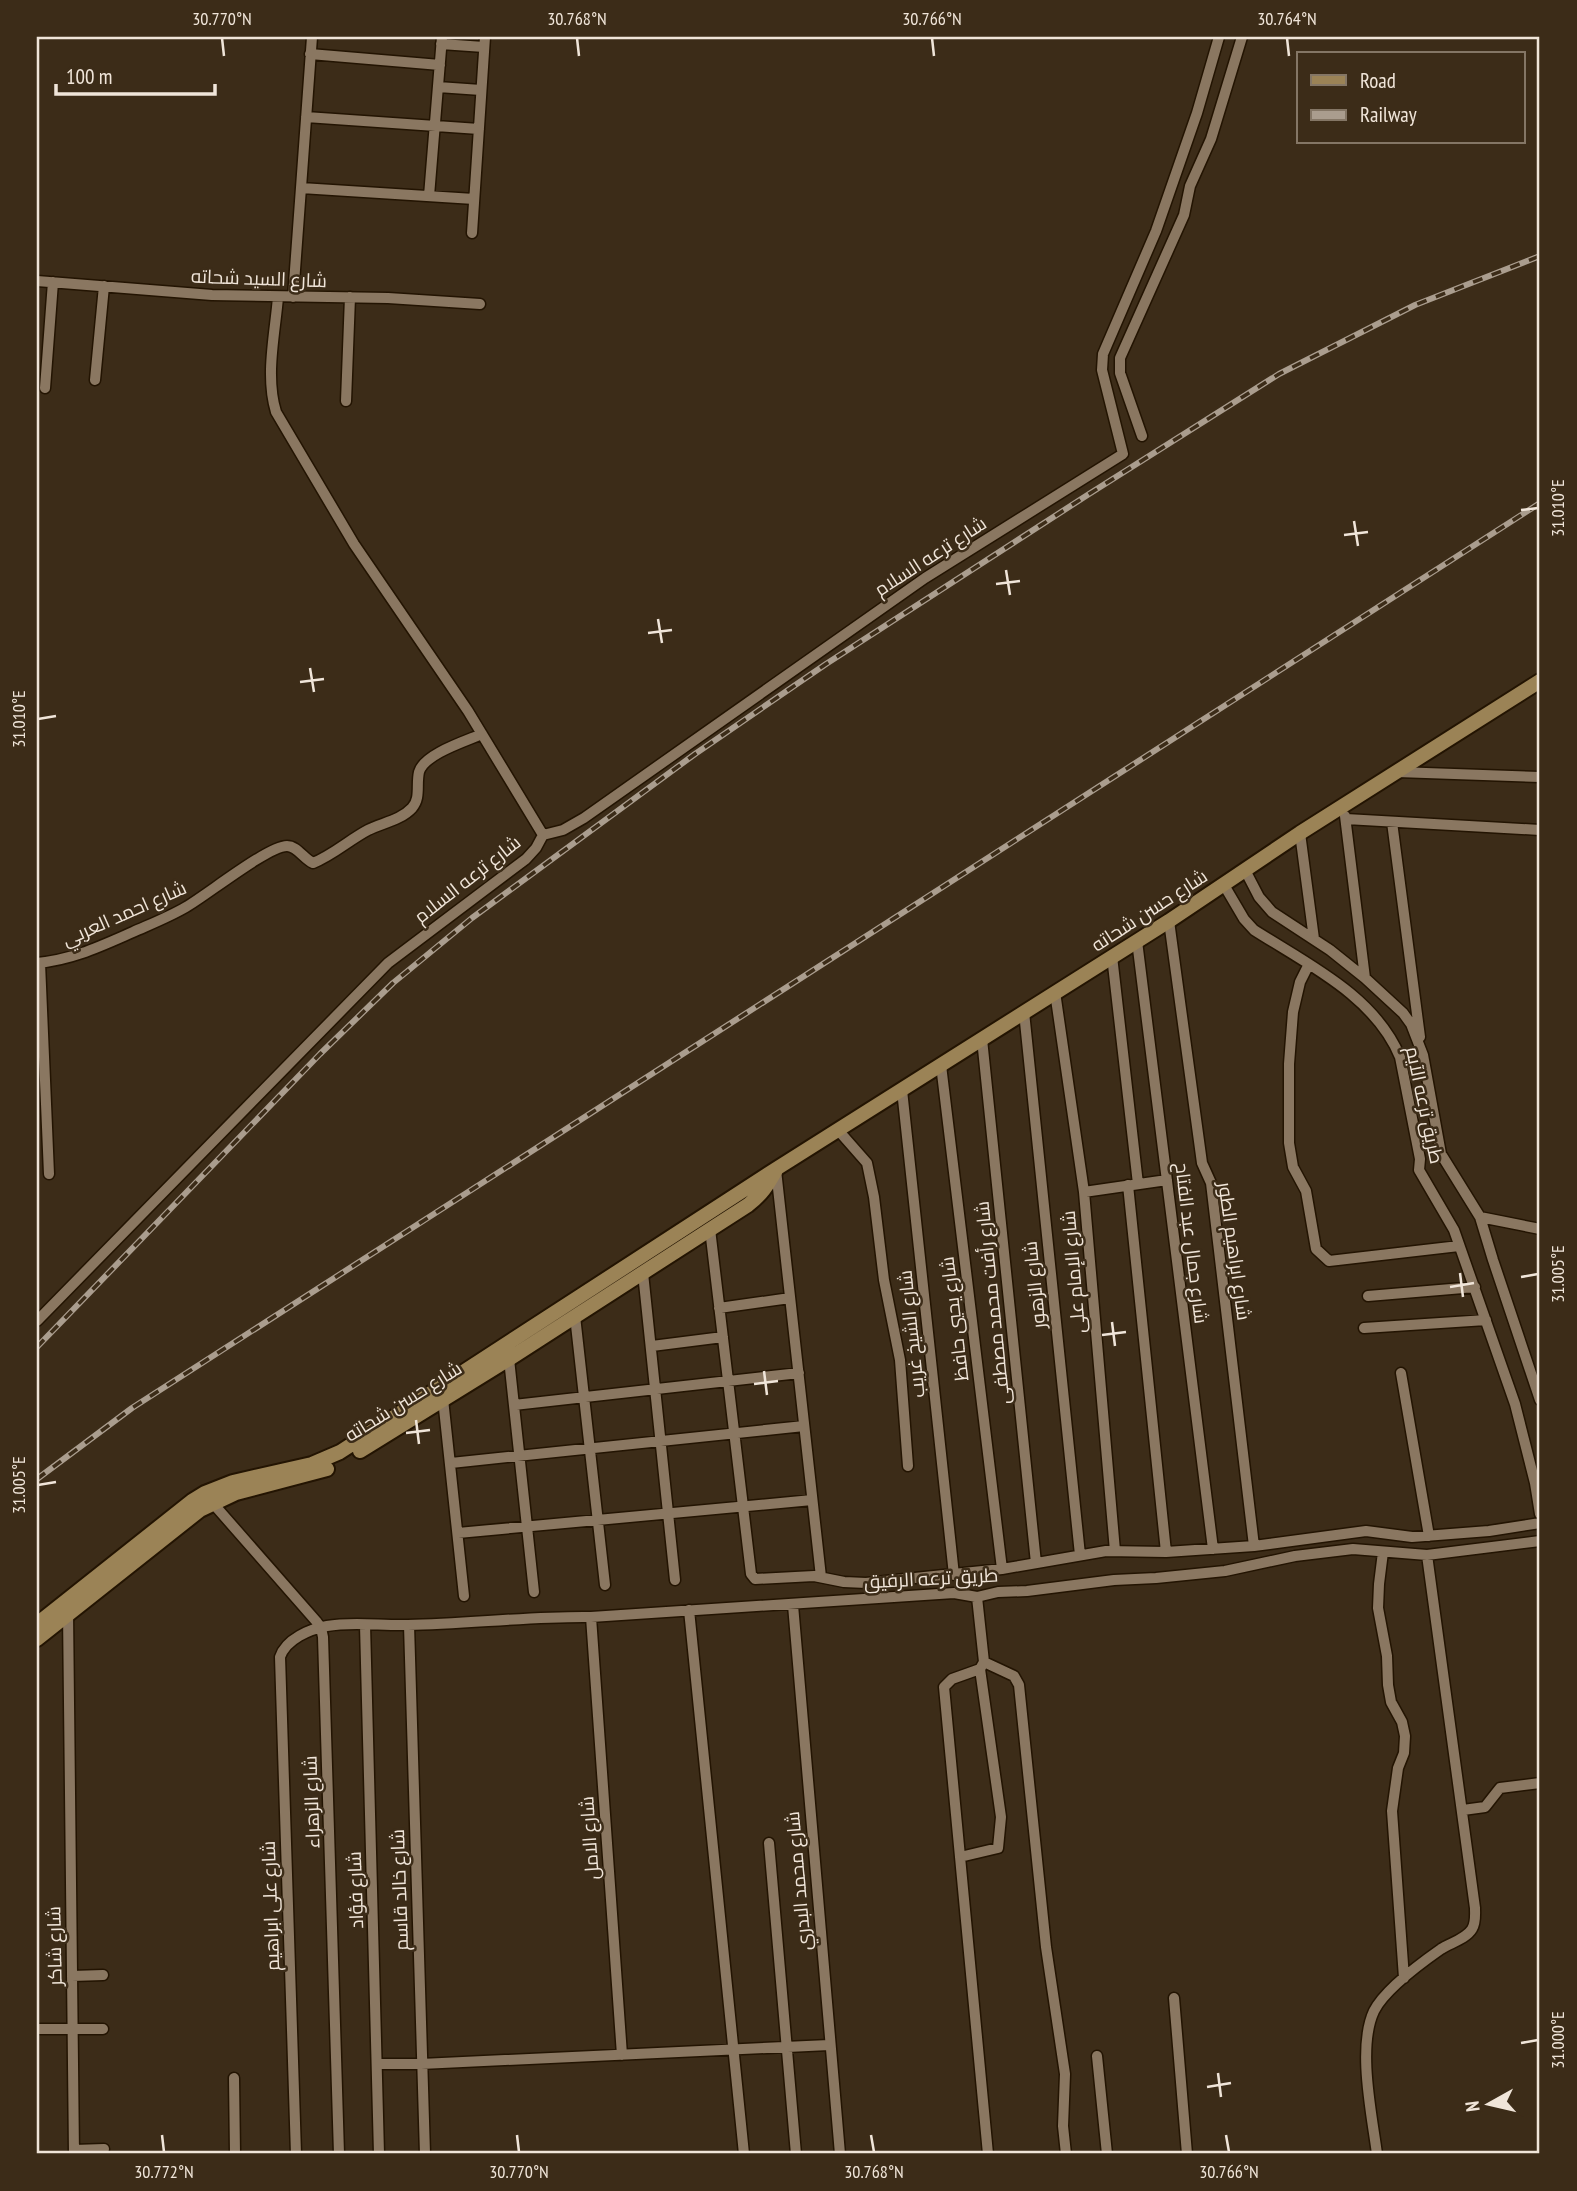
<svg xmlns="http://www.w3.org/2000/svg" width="1577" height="2191" viewBox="0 0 1577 2191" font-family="'PT Sans Narrow',Cairo,sans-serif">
  <rect width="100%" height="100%" fill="#3c2c18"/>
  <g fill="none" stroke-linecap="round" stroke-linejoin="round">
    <defs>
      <path id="street" d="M441 44 484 47
        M310 54 440 65
        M438 87 481 90
        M306 117 479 129
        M301 188 474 199
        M429 196 442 37
        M472 233 485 37
        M37 281 212 295 388 298 480 304
        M278 297C275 334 265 376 276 412L354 544 468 711 543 835
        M293 297 312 37
        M95 380 104 286
        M45 388 53 282
        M346 401 350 297
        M1142 436 1120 373V358L1184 215 1190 186 1211 139 1242 37
        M1397 772 1540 777
        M1345 816 1365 978
        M1346 819 1540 830
        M1392 822 1420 1037
        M1300 833 1314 939
        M1245 870 1259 897 1272 912 1330 950 1365 978 1403 1013 1411 1024 1423 1055 1441 1154 1480 1217 1493 1260 1540 1400
        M1224 885 1244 919 1254 930C1307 964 1375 996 1400 1057L1420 1159 1419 1170 1454 1230 1515 1404 1535 1483 1540 1514
        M1169 921 1202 1163 1211 1183 1254 1546
        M1137 941 1213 1549
        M1112 956 1138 1184
        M37 963C72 960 101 946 133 932 151 924 169 917 186 907 207 895 268 846 287 846 297 846 303 858 313 863 333 855 349 840 368 830 382 823 401 820 412 808 421 798 416 785 419 772 424 754 466 741 482 734
        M40 963 49 1174
        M1309 964 1300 982 1293 1012 1289 1064V1143L1293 1167 1306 1191 1316 1249 1329 1261 1459 1246
        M1055 992 1084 1192 1115 1551
        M1024 1012 1080 1555
        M982 1039 1036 1563
        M941 1065 1002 1569
        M902 1090 954 1575
        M838 1130 867 1163 874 1197 884 1280 900 1360 908 1466
        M776 1170 821 1577
        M1128 1185 1166 1552
        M1084 1192 1167 1180
        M1480 1217 1540 1229
        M710 1229 751 1574 755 1579 814 1576 844 1582 866 1583 1002 1569 1106 1551 1166 1552 1254 1546 1366 1531 1412 1537 1489 1531 1540 1523
        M643 1273 675 1580
        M1368 1296 1475 1287
        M719 1308 790 1298
        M575 1316 605 1585
        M37 1321 388 963 526 859 536 848 543 835 563 830 584 818 925 578 1123 454 1102 370 1103 354 1156 231 1197 113 1219 37
        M1364 1328 1486 1320
        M652 1346 723 1337
        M509 1359 534 1592
        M1401 1373 1429 1536
        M443 1399 464 1596
        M514 1405 799 1373
        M451 1463 804 1426
        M210 1500 316 1621 321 1628 323 1637 339 2154
        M458 1533 812 1500
        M1383 1552 1379 1584 1378 1608 1387 1656 1388 1685 1391 1702 1402 1722 1405 1736 1404 1753 1398 1768 1392 1811 1404 1978
        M977 1597 984 1662 980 1669 952 1679 944 1687 988 2154
        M793 1605 840 2154
        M689 1610 744 2154
        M68 1612 74 2154
        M591 1617 622 2055
        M365 1625 379 2154
        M409 1625 425 2154
        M984 1662 1014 1676 1019 1685 1046 1947 1065 2074 1063 2126 1066 2154
        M1463 1810 1485 1807 1500 1788 1540 1783
        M769 1843 796 2154
        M960 1857 998 1848 1001 1817 980 1669
        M72 1976 103 1975
        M1174 1998 1187 2154
        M37 2029H103
        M1097 2056 1107 2154
        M377 2064H421L829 2045
        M234 2078 235 2154
        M74 2150 104 2149
        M296 2154 280 1657C286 1639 310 1629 327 1626 353 1621 382 1626 408 1625 469 1624 530 1616 591 1617L954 1593 977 1597 998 1592 1027 1591 1114 1580 1156 1578 1225 1571 1295 1556 1353 1549 1427 1555 1540 1541
        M1377 2154C1372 2115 1357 2047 1374 2011 1385 1989 1421 1963 1441 1949 1450 1943 1466 1939 1472 1929 1476 1923 1475 1915 1475 1908L1427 1555"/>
      <path id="secondary" d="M360 1451 509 1359 748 1205C761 1195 768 1185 776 1170
        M37 1624 192 1501 205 1493 233 1482 312 1464 340 1452 776 1169 1169 921 1300 833 1540 681
        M37 1639 200 1510 236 1493 327 1469"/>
    </defs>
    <use href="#street" stroke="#231402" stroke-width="13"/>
    <use href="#secondary" stroke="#231402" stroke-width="18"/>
    <use href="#street" stroke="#8a7761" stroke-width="10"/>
    <use href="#secondary" stroke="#9b8356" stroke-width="14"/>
    <defs>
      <path id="rail" d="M37 1347 320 1054 393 983 472 918 695 754 826 664 1089 494 1279 374 1415 305 1540 256
        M37 1479 132 1408 1540 503"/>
    </defs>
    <use href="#rail" stroke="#aa9d8e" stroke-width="6"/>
    <use href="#rail" stroke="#3c2c18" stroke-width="3.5" stroke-dasharray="10" stroke-linecap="butt"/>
  </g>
  <path fill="none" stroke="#f0e5d9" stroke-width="2.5" d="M222 38 224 56M577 38 579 56M932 38 934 56M1287 38 1289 56M1521 510 1538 508M1354 521 1358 546M1344 535 1368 532M1006 570 1010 595M996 584 1020 581M658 619 662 643M648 633 672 630M310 668 314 692M300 682 324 679M38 719 56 716M1460 1273 1463 1297M1521 1277 1538 1274M1450 1287 1474 1283M1112 1322 1115 1346M1102 1335 1126 1332M764 1371 767 1395M754 1384 778 1381M416 1420 419 1444M406 1433 430 1430M38 1485 56 1482M1521 2043 1538 2040M1218 2073 1221 2097M1207 2087 1231 2083M162 2135 164 2152M517 2135 519 2152M871 2135 874 2152M1226 2135 1229 2152"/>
  <g text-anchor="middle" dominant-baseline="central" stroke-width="5" stroke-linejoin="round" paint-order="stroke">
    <g font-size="19" fill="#f0e5d9" stroke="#3c2c18">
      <text transform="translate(259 278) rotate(2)">شارع السيد شحاته</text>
      <text transform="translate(930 556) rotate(-33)">شارع ترعه السلام</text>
      <text transform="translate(467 879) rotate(-38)">شارع ترعه السلام</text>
      <text transform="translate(1149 910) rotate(-33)">شارع حسن شحاته</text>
      <text transform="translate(124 913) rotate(-24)">شارع احمد العربي</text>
      <text transform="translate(1425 1105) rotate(78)">طريق ترعه الآيم</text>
      <text transform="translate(1192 1243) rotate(83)">شارع جمال عبد الفتاح</text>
      <text transform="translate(1235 1251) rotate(82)">شارع ابراهيم الطور</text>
      <text transform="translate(1073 1272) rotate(-95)">شارع الإمام على</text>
      <text transform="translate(1034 1285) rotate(-96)">شارع الزهور</text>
      <text transform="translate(992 1303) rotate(-96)">شارع رأفت محمد مصطفى</text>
      <text transform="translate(954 1319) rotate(-97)">شارع يحيي حافظ</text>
      <text transform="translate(911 1334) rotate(-96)">شارع الشيخ غريب</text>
      <text transform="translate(403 1401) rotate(-32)">شارع حسن شحاته</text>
      <text transform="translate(931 1578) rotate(-3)">طريق ترعه الرفيق</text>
      <text transform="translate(311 1802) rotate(-92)">شارع الزهراء</text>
      <text transform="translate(589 1838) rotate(-94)">شارع الامل</text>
      <text transform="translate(798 1881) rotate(-95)">شارع محمد البدري</text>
      <text transform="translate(355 1890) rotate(-92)">شارع فؤاد</text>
      <text transform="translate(399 1890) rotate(-92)">شارع خالد قاسم</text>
      <text transform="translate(270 1906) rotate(-92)">شارع على ابراهيم</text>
      <text transform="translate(54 1946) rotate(-91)">شارع شاكر</text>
    </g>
  </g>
  <rect width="1577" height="2191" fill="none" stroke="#3c2c18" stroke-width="77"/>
  <rect x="1297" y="52" width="228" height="91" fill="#3c2c18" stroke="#847665" stroke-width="2"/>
  <rect x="1311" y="75" width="35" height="10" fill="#9b8356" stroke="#847665" stroke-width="2"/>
  <text x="1360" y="88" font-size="21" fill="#f0e5d9">Road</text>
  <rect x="1311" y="110" width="35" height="10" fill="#aa9d8e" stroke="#847665" stroke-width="2"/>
  <text x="1360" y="122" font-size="21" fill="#f0e5d9">Railway</text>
  <g transform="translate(1489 2104) rotate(262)" stroke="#3c2c18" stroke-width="5" paint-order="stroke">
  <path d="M0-5L12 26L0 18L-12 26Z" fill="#f0e5d9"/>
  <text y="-10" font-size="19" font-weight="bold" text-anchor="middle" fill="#f0e5d9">N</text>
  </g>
  <path d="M56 84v10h159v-10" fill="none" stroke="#f0e5d9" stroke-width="3.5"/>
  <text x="66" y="84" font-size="21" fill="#f0e5d9" stroke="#3c2c18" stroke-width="5" paint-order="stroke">100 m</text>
  <rect x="38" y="38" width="1500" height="2114" fill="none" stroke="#f0e5d9" stroke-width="2.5"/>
  <g font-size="18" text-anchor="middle" fill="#f0e5d9">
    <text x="222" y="25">30.770°N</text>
    <text x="577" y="25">30.768°N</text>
    <text x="932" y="25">30.766°N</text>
    <text x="1287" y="25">30.764°N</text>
    <text transform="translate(1558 508) rotate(-90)" y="6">31.010°E</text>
    <text transform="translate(19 719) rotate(-90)" y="6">31.010°E</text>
    <text transform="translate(1558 1274) rotate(-90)" y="6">31.005°E</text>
    <text transform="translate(19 1485) rotate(-90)" y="6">31.005°E</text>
    <text transform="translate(1558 2040) rotate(-90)" y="6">31.000°E</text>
    <text x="164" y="2178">30.772°N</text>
    <text x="519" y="2178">30.770°N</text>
    <text x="874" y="2178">30.768°N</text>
    <text x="1229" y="2178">30.766°N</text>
  </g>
</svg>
